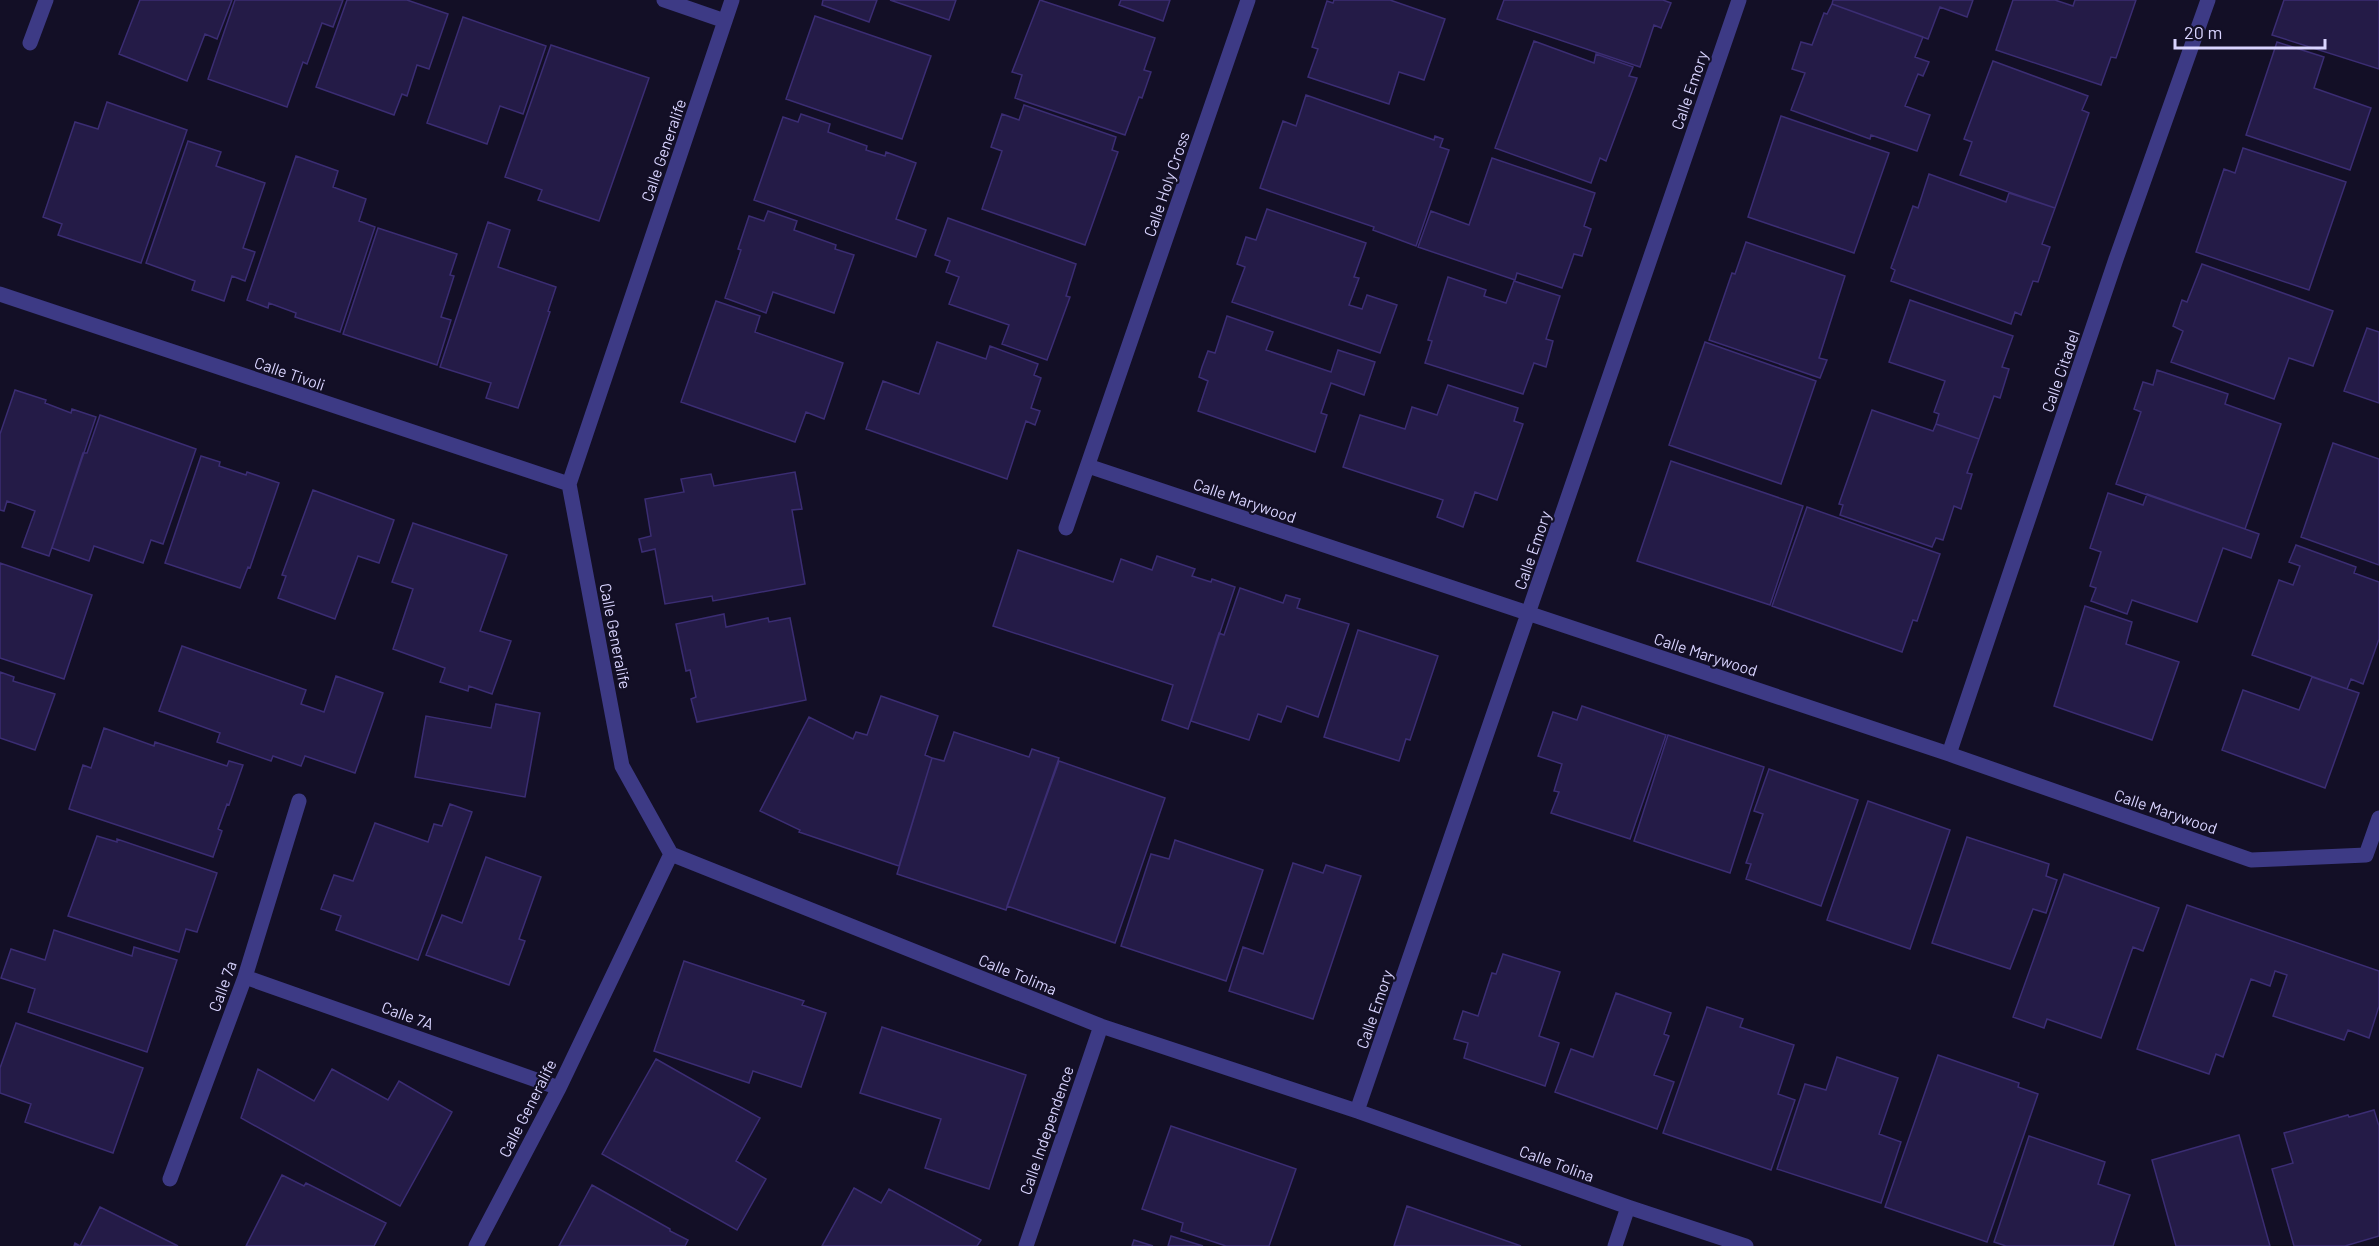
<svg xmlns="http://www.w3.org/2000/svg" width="2379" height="1246" viewBox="0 0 2379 1246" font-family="Barlow,sans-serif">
  <rect width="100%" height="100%" fill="#130f26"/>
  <path fill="#241b47" stroke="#3b2d73" stroke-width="1.5" d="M140 0H232L217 39 205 34 187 81 119 54Z
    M235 0H343L333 27 322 23 307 64 303 62 287 107 208 79Z
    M347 0H407L448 14 429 69 417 65 407 96 402 94 394 115 316 87Z
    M823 0H877L869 22 822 5Z
    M890 0H956L949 20Z
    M1040 0 1155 38 1144 70 1151 72 1142 98 1139 97 1125 135 1015 98 1022 75 1012 72Z
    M1121 0H1170L1163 21 1119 5Z
    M1334 0H1390L1445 19 1424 80 1399 72 1389 104 1308 77 1318 49 1312 47 1327 1 1333 3Z
    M1504 0H1663L1671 3 1661 28 1654 25 1640 67 1497 19Z
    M1833 0H1973L1967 17 1940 7 1928 39 1832 4Z
    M2013 0H2055L2073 6 2075 0H2136L2116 58 2111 57 2101 85 1996 50Z
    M2284 0H2379V69L2272 35Z
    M1832 4 1923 37 1915 57 1929 62 1923 76 1918 74 1905 106 1930 115 1917 151 1871 135 1870 139 1791 110 1805 73 1792 69 1801 42 1812 45 1824 13 1827 14Z
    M815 16 931 56 902 139 786 99Z
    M463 17 546 46 523 114 500 106 487 144 427 123Z
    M1534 41 1594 63 1596 54 1633 67 1629 76 1637 78 1606 161 1600 158 1591 183 1495 148Z
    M2277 42 2324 57 2314 88 2371 108 2350 170 2246 135Z
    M551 45 649 78 599 221 538 200 542 190 505 177Z
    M1993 61 2088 96 2082 110 2089 113 2055 208 1960 175 1972 142 1964 139Z
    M1306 95 1434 140 1435 136 1443 139 1440 147 1449 150 1416 246 1373 230 1374 227 1260 188 1283 121 1296 126Z
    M107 102 187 130 141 263 58 235 62 224 43 217 75 122 98 129Z
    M1024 105 1116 137 1112 150 1118 152 1085 245 982 209 1002 151 991 147 1002 114 1019 120Z
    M801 114 830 124 828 132 867 146 866 150 885 156 886 152 916 163 896 219 926 230 916 257 754 200 783 117 798 122Z
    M1781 116 1889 153 1854 253 1748 217Z
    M188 141 221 152 216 166 265 183 243 248 255 252 245 281 232 276 224 301 192 290 195 281 146 263Z
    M2243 148 2346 182 2309 290 2196 252 2224 169 2235 173Z
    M296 156 338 171 333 187 366 199 359 221 375 227 340 332 295 317 296 313 269 303 268 308 247 300Z
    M1492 158 1595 193 1584 226 1591 229 1582 256 1574 254 1562 288 1517 273 1515 280 1418 247 1431 211 1469 225Z
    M1929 174 2006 202 2009 193 2055 208 2042 244 2050 247 2038 282 2033 281 2021 315 2015 312 2011 324 1891 281 1895 270 1891 268 1913 206 1918 208Z
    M1267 209 1366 243 1354 277 1359 278 1349 305 1362 309 1367 295 1397 305 1380 353 1232 302 1245 267 1237 264 1246 237 1256 240Z
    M768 211 797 221 794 230 836 245 835 249 854 255 834 313 773 292 766 313 725 298 741 250 738 249 749 216 764 221Z
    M948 218 1076 264 1066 296 1070 297 1047 360 1002 344 1009 325 949 304 959 277 946 272 950 261 935 255Z
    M488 222 510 230 498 267 556 287 548 311 550 312 518 408 486 398 491 383 440 367Z
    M378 228 457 254 450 275 454 276 441 317 451 320 437 365 343 334Z
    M1746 242 1845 276 1819 358 1827 360 1820 378 1709 340 1732 273 1735 274Z
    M2202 264 2333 311 2313 366 2289 358 2274 399 2171 362 2183 331 2173 326 2182 300 2187 302Z
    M1448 277 1486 290 1484 296 1506 303 1514 281 1560 296 1546 339 1553 341 1546 367 1534 363 1523 394 1425 363 1432 341 1428 340Z
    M1910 300 2013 336 2002 367 2009 369 2000 398 1994 396 1979 439 1936 424 1939 414 1934 412 1945 381 1889 362Z
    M716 301 760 316 755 332 843 363 824 419 806 412 795 442 681 402Z
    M1227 316 1273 332 1266 350 1331 372 1338 350 1375 362 1364 395 1331 383 1321 413 1327 415 1315 452 1198 411 1208 381 1199 377 1202 367 1208 351 1215 353Z
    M2367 328 2379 332V403L2344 391Z
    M937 342 986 359 990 346 1038 364 1034 375 1041 378 1031 408 1040 411 1035 425 1026 421 1007 479 866 429 883 381 919 394Z
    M1705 342 1816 381 1781 484 1669 445Z
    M2157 370 2228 394 2225 404 2281 424 2245 529 2116 484 2141 412 2134 409 2143 382 2153 385Z
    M1448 385 1518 408 1514 421 1523 424 1497 500 1475 492 1463 527 1437 517 1443 500 1343 467 1360 415 1405 429 1412 407 1437 415Z
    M15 390 46 400 45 403 71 413 72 409 96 417 49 556 22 547 35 511 7 501 4 511 0 510V434Z
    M1872 410 1933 431 1936 424 1979 439 1967 473 1972 474 1961 509 1954 506 1943 540 1936 538 1932 547 1840 515 1843 505 1839 504Z
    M100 415 196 449 163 544 151 540 143 563 94 546 89 561 52 548 83 453H87Z
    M2333 443 2379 459V565L2301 537Z
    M201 456 220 462 219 466 246 475 247 472 279 483 250 568 248 567 240 588 165 563Z
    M1671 461 1803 506 1770 605 1637 561Z
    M795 472 802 509 792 510 805 584 713 601 712 596 665 604 655 549 642 552 639 539 651 536 645 499 684 492 681 479 711 474 714 486Z
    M313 490 394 520 379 563 358 556 335 619 278 598 286 576 282 575Z
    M2108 493 2143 505 2147 494 2259 534 2251 558 2223 548 2197 622 2132 600 2127 614 2091 601 2096 588 2090 586 2101 552 2090 548Z
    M1807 507 1940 554 1917 621 1913 620 1902 652 1772 606Z
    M413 523 507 555 480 631 511 641 492 694 469 686 468 691 440 682 445 668 393 649 413 589 392 582Z
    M2296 545 2356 567 2354 573 2379 582V639L2363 684 2351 679 2347 689 2252 655 2279 580 2293 585 2300 566 2289 562Z
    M1018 550 1113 582 1121 559 1152 570 1157 556 1195 569 1192 576 1211 582 1212 579 1235 587 1188 729 1162 720 1173 685 993 626Z
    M0 563 92 595 64 679 0 658Z
    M1240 588 1283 603 1286 595 1300 599 1297 608 1349 624 1318 717 1287 706 1281 722 1258 714 1249 740 1191 721 1219 633 1224 635Z
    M2085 606 2132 622 2126 644 2179 662 2152 740 2054 706Z
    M724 614 726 627 768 618 769 622 790 618 806 700 697 722 691 699 696 697 690 670 686 671 676 624Z
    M1358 630 1438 656 1410 740 1406 739 1399 761 1324 737Z
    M182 646 306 690 301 704 324 712 336 676 383 693 355 773 305 756 301 766 273 756 271 761 217 742 220 733 159 711Z
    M0 672 14 677 13 681 55 694 35 750 0 738Z
    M2312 677 2359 693 2325 788 2222 750 2243 690 2299 710Z
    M881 696 938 716 925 755 932 758 899 866 799 832 800 830 760 811 809 717 853 739 856 732 867 735Z
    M496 704 540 713 525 797 415 777 426 716 491 728Z
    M1582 706 1666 735 1630 839 1551 813 1559 792 1554 791 1562 764 1538 756 1553 712 1577 720Z
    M104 728 154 746 155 742 227 766 229 761 243 765 229 805 227 804 218 829 222 831 213 857 69 809 83 765 91 768Z
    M954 732 1029 757 1032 749 1059 758 1006 910 897 874 932 758 944 761Z
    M1668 735 1764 767 1730 873 1634 841Z
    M1059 761 1165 798 1115 943 1007 906Z
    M1769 769 1858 800 1821 906 1746 879 1751 864 1746 863 1763 814 1754 811Z
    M1868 801 1950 830 1910 949 1827 920Z
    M450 804 472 812 418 960 336 930 341 916 321 909 334 875 353 881 375 823 428 842 434 824 442 826Z
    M97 836 117 842V839L217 873 197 932 186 929 179 952 68 916Z
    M1967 837 2049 864 2046 876 2057 880 2046 913 2033 909 2010 969 1932 943Z
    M1175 840 1263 870 1226 981 1121 946 1151 854 1169 859Z
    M486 857 541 877 519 939 525 941 509 985 426 955 442 915 462 923Z
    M1293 863 1323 873 1326 865 1361 876 1313 1019 1229 991 1243 947 1263 954Z
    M2064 874 2159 908 2143 951 2133 947 2101 1038 2047 1019 2044 1028 2013 1017Z
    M2187 905 2379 971V1006L2369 1038 2348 1030 2344 1040 2273 1016 2287 975 2275 971 2270 986 2251 979 2223 1057 2216 1054 2209 1074 2137 1049Z
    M54 930 132 956 134 947 177 960 147 1052 28 1012 35 989 1 978 11 949 45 960Z
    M1503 954 1560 972 1539 1036 1559 1043 1545 1086 1464 1058 1468 1043 1454 1039 1463 1011 1478 1016 1492 973 1496 974Z
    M684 961 804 1001 802 1005 826 1013 801 1087 753 1071 749 1083 654 1051Z
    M1616 993 1671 1013 1664 1034 1669 1036 1654 1075 1674 1082 1657 1129 1555 1092 1571 1049 1593 1057Z
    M1707 1007 1743 1019 1740 1027 1794 1045 1778 1094 1795 1100 1771 1170 1663 1133Z
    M16 1023 143 1068 113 1153 25 1122 31 1104 0 1093V1068Z
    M882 1027 1026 1075 989 1189 925 1168 941 1119 860 1093Z
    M1938 1055 2019 1083 2018 1087 2038 1094 1987 1242 1885 1207Z
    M1837 1057 1898 1078 1879 1134 1901 1142 1881 1203 1777 1169 1805 1084 1826 1090Z
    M656 1059 760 1118 736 1161 766 1179 737 1230 602 1154Z
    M332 1069 388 1100 399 1081 452 1112 400 1206 241 1118 258 1069 314 1101Z
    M2374 1110 2379 1126V1236L2345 1246H2294L2272 1169 2293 1163 2284 1133 2348 1115 2349 1117Z
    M1171 1126 1296 1169 1269 1246H1226L1181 1231 1183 1223 1142 1209Z
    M2239 1135 2270 1246H2176L2152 1160Z
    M2029 1136 2105 1162 2098 1184 2130 1195 2113 1246H2006L1994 1242Z
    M282 1175 304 1186 306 1183 386 1223 374 1246H246Z
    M592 1185 670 1229V1231L688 1240 685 1246H559Z
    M854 1188 881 1203 889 1189 981 1240 977 1246H822Z
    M1407 1206 1521 1246H1394Z
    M100 1207 178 1246H74L75 1243 80 1246Z
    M1171 1236 1203 1246H1168Z
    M1134 1240 1153 1246H1132Z"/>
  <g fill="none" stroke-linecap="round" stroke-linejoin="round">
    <path stroke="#3d3a85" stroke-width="15" d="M664 0 725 21
      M30 43 46 0
      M0 294 569 484
      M1088 466 1949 754 2251 860 2366 855 2379 818
      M1066 528 1248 0
      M1949 754 2116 259 2208 0
      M671 854 1101 1026 1357 1111 1628 1207 1746 1246
      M245 977 559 1088
      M1357 1111 1739 0
      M170 1179 245 977 299 801
      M476 1246 559 1088 671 854 622 766 569 484 732 0
      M1026 1246 1101 1026
      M1615 1246 1628 1207"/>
  </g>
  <g text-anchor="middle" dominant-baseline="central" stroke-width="4.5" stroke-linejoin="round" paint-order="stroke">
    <g font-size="16" fill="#d9d4ff" stroke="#130f26">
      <text transform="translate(1689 90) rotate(-71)">Calle Emory</text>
      <text transform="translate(663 150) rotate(-71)">Calle Generalife</text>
      <text transform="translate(1166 184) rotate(-71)">Calle Holy Cross</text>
      <text transform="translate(2060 371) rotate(-71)">Calle Citadel</text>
      <text transform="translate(290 373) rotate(19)">Calle Tivoli</text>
      <text transform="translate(1245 500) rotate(19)">Calle Marywood</text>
      <text transform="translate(1532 550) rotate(-71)">Calle Emory</text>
      <text transform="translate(616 636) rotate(79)">Calle Generalife</text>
      <text transform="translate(1706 654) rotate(18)">Calle Marywood</text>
      <text transform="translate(2166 811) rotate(19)">Calle Marywood</text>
      <text transform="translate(1018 974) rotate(22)">Calle Tolima</text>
      <text transform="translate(222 986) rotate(-70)">Calle 7a</text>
      <text transform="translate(1374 1009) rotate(-71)">Calle Emory</text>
      <text transform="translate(408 1015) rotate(20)">Calle 7A</text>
      <text transform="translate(527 1108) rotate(-63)">Calle Generalife</text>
      <text transform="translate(1046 1130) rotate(-71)">Calle Independence</text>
      <text transform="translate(1557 1163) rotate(20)">Calle Tolina</text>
    </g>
  </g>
  <path d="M2175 39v9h150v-9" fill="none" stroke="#d9d4ff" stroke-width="3"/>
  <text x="2184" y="39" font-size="18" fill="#d9d4ff" stroke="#130f26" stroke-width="4.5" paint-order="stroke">20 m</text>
</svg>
